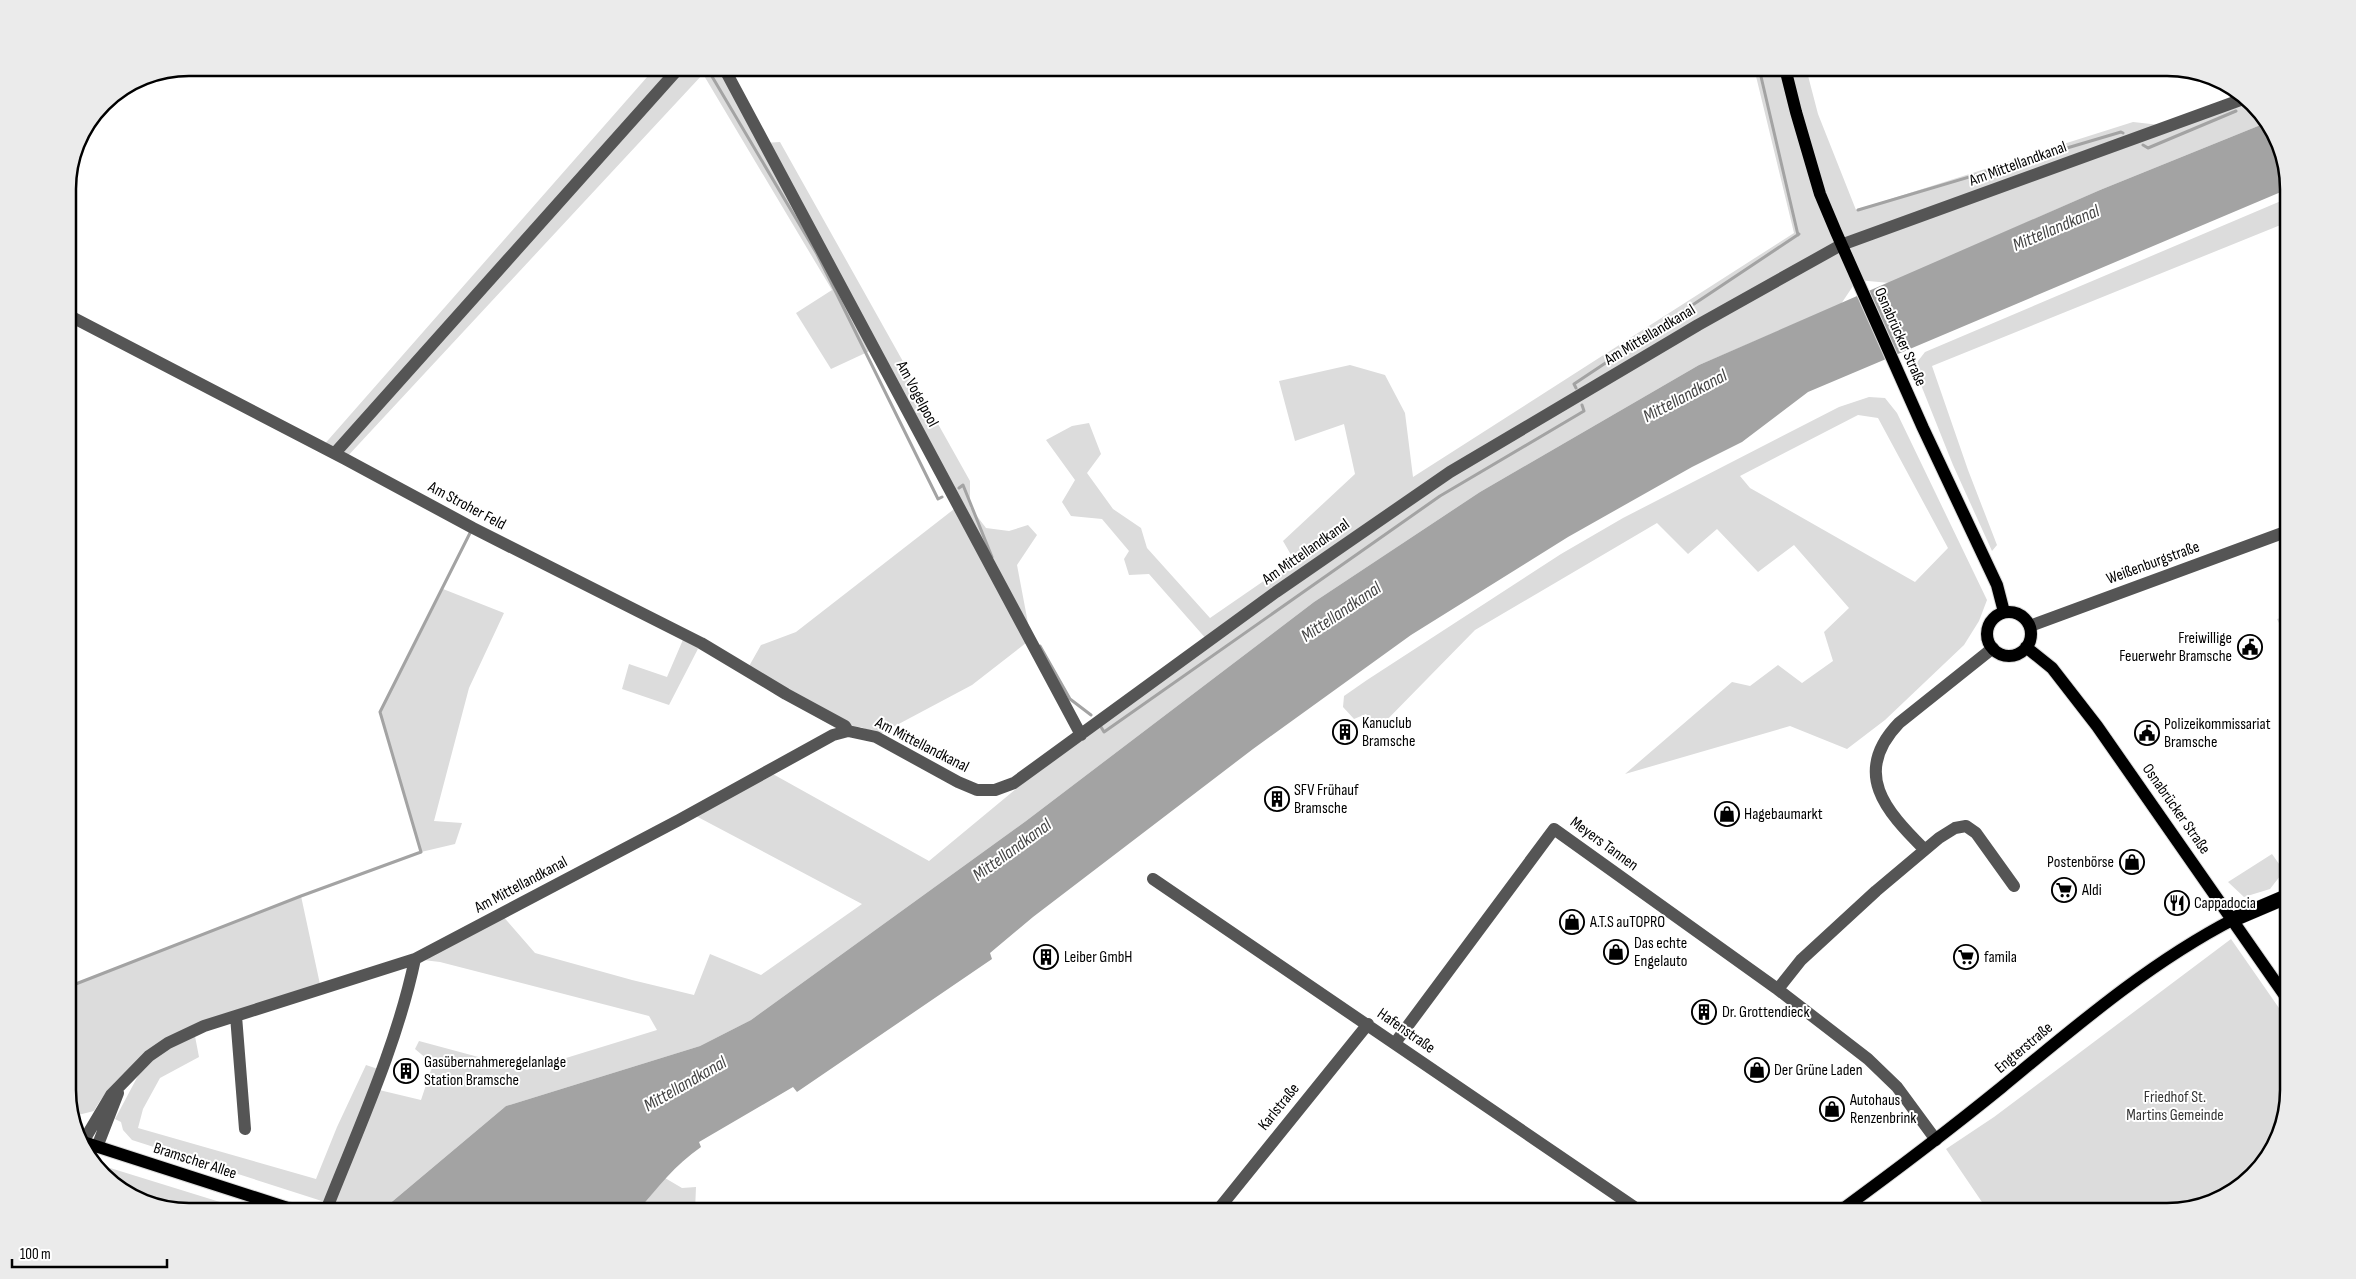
<svg xmlns="http://www.w3.org/2000/svg" width="2356" height="1279" viewBox="0 0 2356 1279" font-family="'Sofia Sans Condensed',sans-serif">
  <rect width="100%" height="100%" fill="#fff"/>
  <path fill="#dcdcdc" fill-rule="evenodd" d="M655 68H724L764 143 780 142 970 481V507L986 528 1009 531 1028 525 1037 535 1017 565 1031 639 972 685 878 735 861 727 846 734 744 675 761 645 796 632 958 506 874 349 831 369 796 313 832 290 703 74 345 459 322 447Z
    M1754 68H1806L1818 114 1856 210 2133 122 2169 126 2243 99 2268 122 2100 190 1890 283 1857 280 1841 304 1699 365 1480 492 1314 602 1026 821 751 1020 700 1046 506 1106 381 1211H353L132 1140 123 1130 121 1122 115 1119 148 1057C123 1073 109 1085 94 1111L74 1116 68 1098V987L301 896 321 989 194 1031 199 1057 160 1078 143 1109 138 1128 316 1179 337 1127 366 1065 381 1070 375 1089 421 1100 433 1064 415 1049 419 1041 527 1070 657 1030 649 1016 440 962 415 959 501 914 535 953 632 980 694 995 710 954 761 975 862 904 694 815 771 773 929 861 1081 735 1208 641 1149 574 1129 575 1124 559 1129 551 1102 519 1071 516 1062 502 1075 480 1046 440 1072 426 1089 423 1101 454 1087 473 1113 509 1141 528 1147 548 1210 618 1294 560 1283 541 1355 474 1344 424 1295 441 1279 381 1350 365 1385 375 1405 413 1413 477 1794 233Z
    M2288 198V222L1932 366 1968 470 1997 545 1992 551 1953 465 1915 370 1918 361 1925 352Z
    M1869 397 1885 398 1897 413 1987 600 1979 621 1964 645 1885 720 1847 749 1790 726 1625 774 1732 682 1750 686 1778 665 1802 683 1833 661 1824 632 1849 608 1794 545 1758 572 1717 529 1688 554 1657 523 1475 630 1378 729 1366 714 1354 719 1343 707 1344 696 1367 680 1561 554 1623 518 1839 407ZM1858 415 1878 418 1948 548 1915 582 1750 488 1740 476Z
    M443 589 504 613 469 688 434 821 462 823 455 844 421 852 380 712Z
    M2288 616V641L2277 619Z
    M685 635 701 643 669 705 622 689 629 664 667 677Z
    M2272 854 2284 871 2270 889 2244 897 2228 882Z
    M2231 939 2288 1021V1090L2276 1144 2228 1195 2167 1211H1982L1986 1208 1946 1149 1994 1117Z
    M94 1163 249 1211H189L135 1199Z
    M665 1178 682 1188 696 1187 695 1211H638Z"/>
  <path fill="#a3a3a3" d="M2268 122 2288 181V189L1808 392 1742 442 1692 467 1568 537 1411 635 1253 749 1033 917 990 953 992 959 797 1092 793 1087 699 1142 701 1147C675 1165 658 1187 638 1211H381L506 1106 700 1046 751 1020 1026 821 1314 602 1480 492 1699 365 2100 190Z"/>
  <g fill="none" stroke-linecap="round" stroke-linejoin="round">
    <path stroke="#a3a3a3" stroke-width="3" d="M707 68 817 254 938 499 942 497
      M1759 68 1798 235
      M2143 145 2148 148 2236 111
      M1858 210 2121 132 2123 133
      M1576 388 1574 384 1799 234
      M959 488 963 485 992 557
      M1040 646 1070 699 1091 715
      M1101 727 1104 732 1440 496 1584 411 1582 405
      M68 987 301 896 421 852 380 712 471 531"/>
    <defs>
      <path id="major" d="M1785 68 1796 112 1820 194 1836 232 1923 428 1997 585 2004 612
        M1987 634a22 22 0 1 1 44 0a22 22 0 1 1-44 0Z
        M2026 647 2052 668 2097 726 2288 1000
        M83 1142 297 1211
        M1840 1211C1895 1171 1949 1130 2002 1087 2076 1026 2149 963 2234 919"/>
      <path id="highway" d="M2234 919 2288 896"/>
    </defs>
    <use href="#major" stroke="#dbdbdb" stroke-width="14"/>
    <use href="#highway" stroke="#dbdbdb" stroke-width="16"/>
    <path stroke="#555" stroke-width="12" d="M724 68 1081 735
      M68 315 345 459 473 528 701 643 786 694 845 726 848 731
      M335 453 679 68
      M2030 626 2288 531
      M1924 849C1886 811 1851 773 1899 723L1993 648
      M1153 879 1640 1211
      M1778 989 1801 960 1876 891 1939 838 1955 828 1966 826 1976 833 2014 886
      M236 1016 245 1129
      M1395 1043 1554 829 1776 988 1868 1059 1897 1087 1936 1140
      M83 1142 111 1095 149 1056 168 1043 204 1026 415 959 679 820 833 735 848 731 876 737 958 782 977 790H995L1014 783 1276 592 1450 472 1698 325 1841 245 2243 99
      M97 1147 118 1093
      M327 1208C359 1127 397 1045 415 959
      M1217 1211 1368 1024"/>
    <use href="#major" stroke="#000" stroke-width="12"/>
    <use href="#highway" stroke="#000" stroke-width="15"/>
  </g>
  <defs>
    <symbol id="civic-ring" viewBox="-11 -11 22 22"><circle r="9.5" fill="#fff" stroke="#000" stroke-width="1.5"/><path d="M-.6-6.5H3V-4.5H.6V-3L4-1V1h2V6H-6V1h2V-1L-.6-3ZM-1.2 2.5V6h2.4V2.5Z" fill="#000"/></symbol>
    <symbol id="building-ring" viewBox="-11 -11 22 22"><circle r="9.5" fill="#fff" stroke="#000" stroke-width="1.5"/><path d="M-4-6H4V6H1V3H-1V6H-4ZM-2.5-4.3h1.7v1.8h-1.7ZM.8-4.3h1.7v1.8H.8ZM-2.5-1h1.7V.8h-1.7ZM.8-1h1.7V.8H.8Z" fill="#000"/></symbol>
    <symbol id="shop-ring" viewBox="-11 -11 22 22"><circle r="9.5" fill="#fff" stroke="#000" stroke-width="1.5"/><path d="M-5-2.5h2.3a2.7 3.5 0 0 1 5.4 0H5L5.5 6h-11ZM-1.5-2.5h3a1.5 2.3 0 0 0-3 0Z" fill="#000"/></symbol>
    <symbol id="supermarket-ring" viewBox="-11 -11 22 22"><circle r="9.5" fill="#fff" stroke="#000" stroke-width="1.5"/><path d="M-6-5.5h2.5l.6 2H6L4.5 2H-2.5L-4.4-4H-6ZM-1.5 3.2a1.3 1.3 0 1 0 .1 0ZM3 3.2a1.3 1.3 0 1 0 .1 0Z" fill="#000"/></symbol>
    <symbol id="restaurant-ring" viewBox="-11 -11 22 22"><circle r="9.5" fill="#fff" stroke="#000" stroke-width="1.5"/><path d="M-5-6h1v4h1v-4h1v4h1v-4h1v5L-1.5 .5V6h-2V.5L-5-1ZM5-6V6H3V1.5H1.5Q1.5-4 5-6Z" fill="#000"/></symbol>
  </defs>
  <g fill-rule="evenodd">
    <use href="#civic-ring" x="2236" y="633" width="28" height="28"/>
    <use href="#building-ring" x="1331" y="718" width="28" height="28"/>
    <use href="#civic-ring" x="2133" y="719" width="28" height="28"/>
    <use href="#building-ring" x="1263" y="785" width="28" height="28"/>
    <use href="#shop-ring" x="1713" y="800" width="28" height="28"/>
    <use href="#shop-ring" x="2118" y="848" width="28" height="28"/>
    <use href="#supermarket-ring" x="2050" y="876" width="28" height="28"/>
    <use href="#restaurant-ring" x="2163" y="889" width="28" height="28"/>
    <use href="#shop-ring" x="1558" y="908" width="28" height="28"/>
    <use href="#shop-ring" x="1602" y="938" width="28" height="28"/>
    <use href="#building-ring" x="1032" y="943" width="28" height="28"/>
    <use href="#supermarket-ring" x="1952" y="943" width="28" height="28"/>
    <use href="#building-ring" x="1690" y="998" width="28" height="28"/>
    <use href="#shop-ring" x="1743" y="1056" width="28" height="28"/>
    <use href="#building-ring" x="392" y="1057" width="28" height="28"/>
    <use href="#shop-ring" x="1818" y="1095" width="28" height="28"/>
  </g>
  <g text-anchor="middle" dominant-baseline="central" stroke-width="4" stroke-linejoin="round" paint-order="stroke">
    <g font-size="16" fill="#000" stroke="#fff">
      <text transform="translate(2018 164) rotate(-20)">Am Mittellandkanal</text>
      <text transform="translate(1650 335) rotate(-31)">Am Mittellandkanal</text>
      <text transform="translate(1900 337) rotate(66)">Osnabrücker Straße</text>
      <text transform="translate(917 394) rotate(62)">Am Vogelpool</text>
      <text transform="translate(467 506) rotate(28)">Am Stroher Feld</text>
      <text transform="translate(1306 552) rotate(-35)">Am Mittellandkanal</text>
      <text transform="translate(2153 563) rotate(-20)">Weißenburgstraße</text>
      <text transform="translate(922 745) rotate(27)">Am Mittellandkanal</text>
      <text transform="translate(2176 809) rotate(55)">Osnabrücker Straße</text>
      <text transform="translate(1604 844) rotate(36)">Meyers Tannen</text>
      <text transform="translate(521 885) rotate(-28)">Am Mittellandkanal</text>
      <text transform="translate(1406 1031) rotate(35)">Hafenstraße</text>
      <text transform="translate(2024 1048) rotate(-40)">Engterstraße</text>
      <text transform="translate(1279 1107) rotate(-51)">Karlstraße</text>
      <text transform="translate(195 1161) rotate(18)">Bramscher Allee</text>
    </g>
    <g font-size="16" fill="#000" stroke="#fff" text-anchor="start">
      <text x="2232" y="638" text-anchor="end">Freiwillige<tspan x="2232" dy="18">Feuerwehr Bramsche</tspan></text>
      <text x="1362" y="723">Kanuclub<tspan x="1362" dy="18">Bramsche</tspan></text>
      <text x="2164" y="724">Polizeikommissariat<tspan x="2164" dy="18">Bramsche</tspan></text>
      <text x="1294" y="790">SFV Frühauf<tspan x="1294" dy="18">Bramsche</tspan></text>
      <text x="1744" y="814">Hagebaumarkt</text>
      <text x="2114" y="862" text-anchor="end">Postenbörse</text>
      <text x="2082" y="890">Aldi</text>
      <text x="2194" y="903">Cappadocia</text>
      <text x="1590" y="922">A.T.S auTOPRO</text>
      <text x="1634" y="943">Das echte<tspan x="1634" dy="18">Engelauto</tspan></text>
      <text x="1064" y="957">Leiber GmbH</text>
      <text x="1984" y="957">famila</text>
      <text x="1722" y="1012">Dr. Grottendieck</text>
      <text x="424" y="1062">Gasübernahmeregelanlage<tspan x="424" dy="18">Station Bramsche</tspan></text>
      <text x="1774" y="1070">Der Grüne Laden</text>
      <text x="1850" y="1100">Autohaus<tspan x="1850" dy="18">Renzenbrink</tspan></text>
    </g>
    <g font-size="16" fill="#333" stroke="#fff">
      <text x="2175" y="1097">Friedhof St.<tspan x="2175" dy="18">Martins Gemeinde</tspan></text>
    </g>
    <g font-size="18" font-style="italic" fill="#444" stroke="#fff">
      <text transform="translate(2056 228) rotate(-23)">Mittellandkanal</text>
      <text transform="translate(1685 396) rotate(-28)">Mittellandkanal</text>
      <text transform="translate(1341 612) rotate(-34)">Mittellandkanal</text>
      <text transform="translate(1012 850) rotate(-36)">Mittellandkanal</text>
      <text transform="translate(685 1084) rotate(-30)">Mittellandkanal</text>
    </g>
  </g>
  <path d="M0 0H2356V1279H0ZM189 76H2167A113 113 0 0 1 2280 189V1090A113 113 0 0 1 2167 1203H189A113 113 0 0 1 76 1090V189A113 113 0 0 1 189 76Z" fill="#ebebeb" fill-rule="evenodd"/>
  <path fill="none" stroke="#000" stroke-width="2.5" d="M189 76H2167A113 113 0 0 1 2280 189V1090A113 113 0 0 1 2167 1203H189A113 113 0 0 1 76 1090V189A113 113 0 0 1 189 76Z"/>
  <path d="M12 1259v8h155v-8" fill="none" stroke="#000000" stroke-width="2.5"/>
  <text x="20" y="1259" font-size="15" fill="#000000" stroke="#ffffff" stroke-width="4" paint-order="stroke">100 m</text>
</svg>
